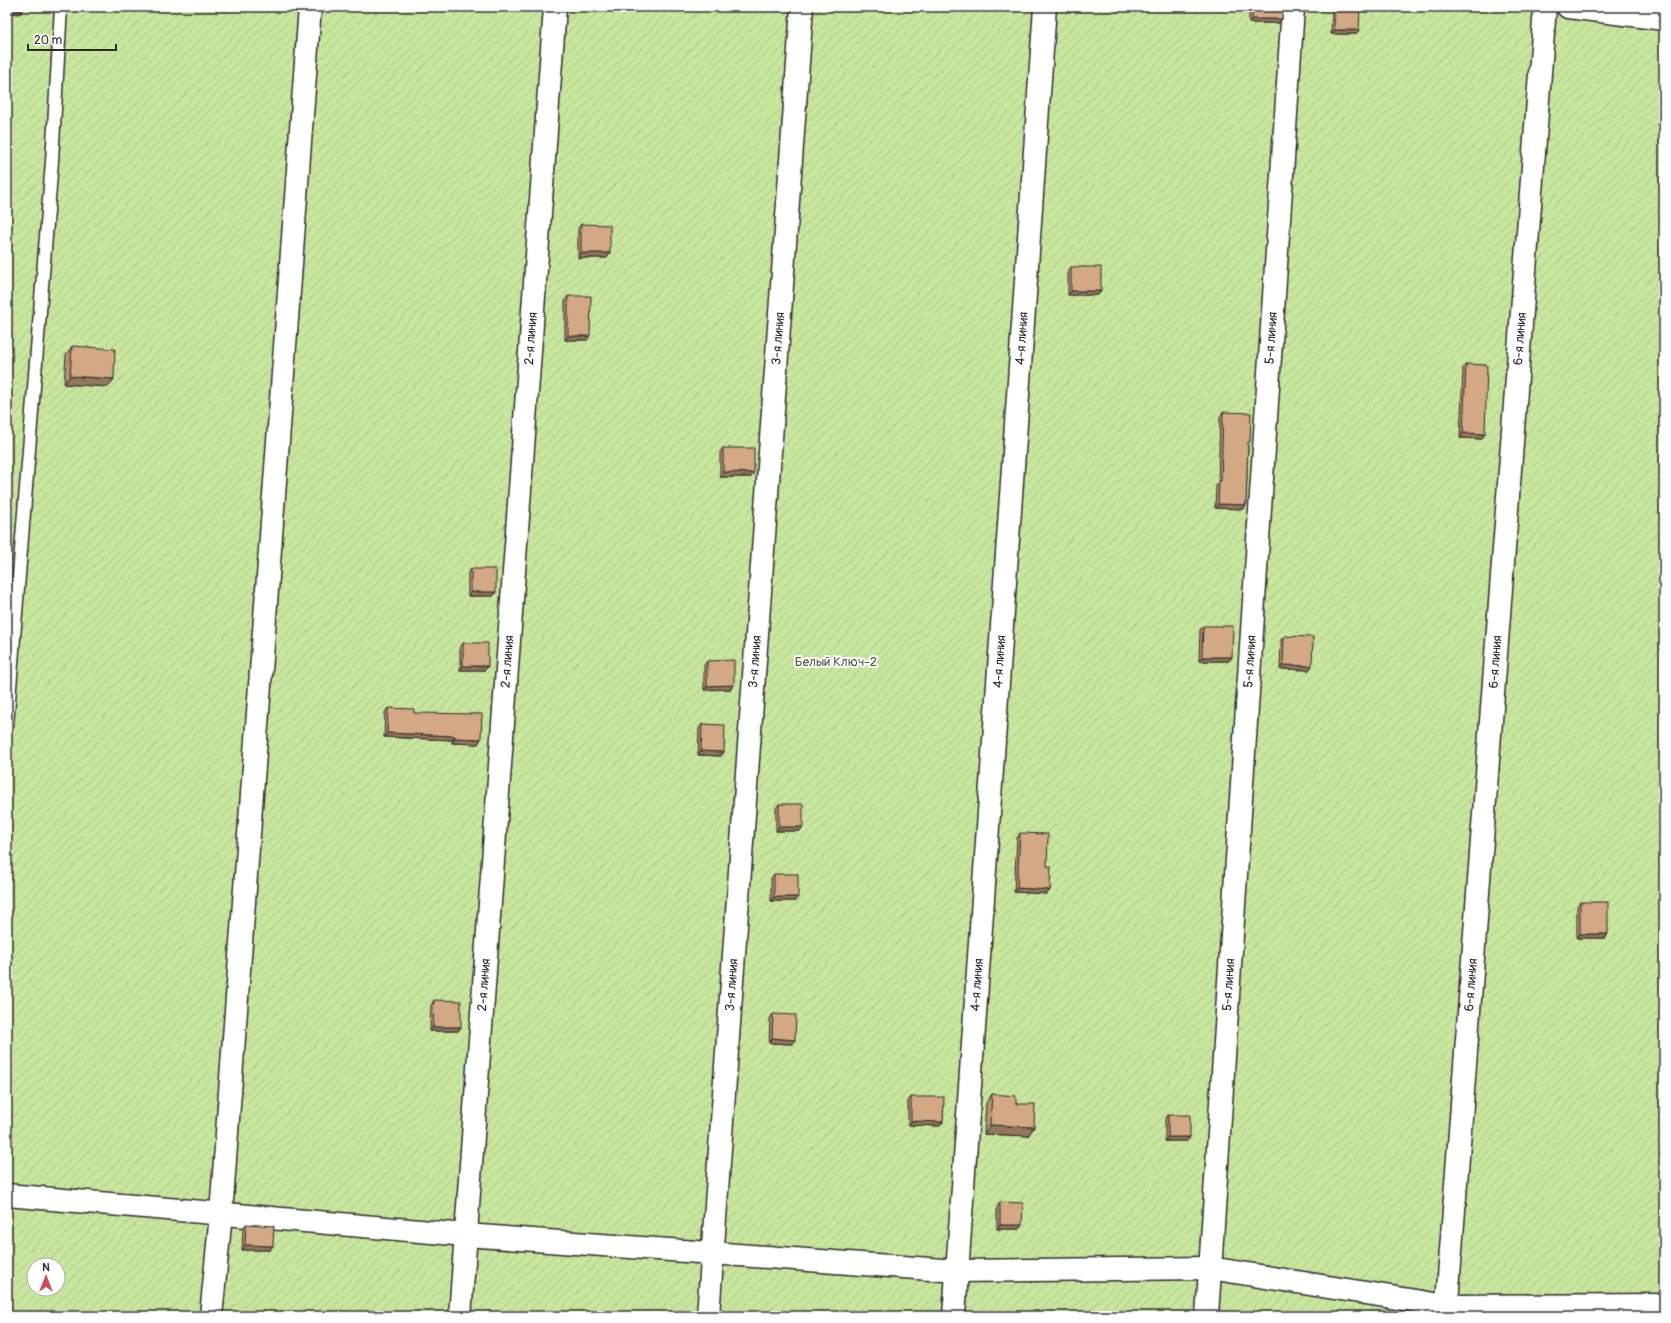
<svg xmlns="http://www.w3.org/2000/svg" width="1671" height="1323" viewBox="0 0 1671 1323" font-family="Pangolin,sans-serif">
  <defs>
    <pattern id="garden-furrows" width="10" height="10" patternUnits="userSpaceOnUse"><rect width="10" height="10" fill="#c8e69d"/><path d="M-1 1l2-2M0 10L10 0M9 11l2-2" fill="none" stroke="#acc587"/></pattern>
  </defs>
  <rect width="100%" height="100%" fill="#f6eee6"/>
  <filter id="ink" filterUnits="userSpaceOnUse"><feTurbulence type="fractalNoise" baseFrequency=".025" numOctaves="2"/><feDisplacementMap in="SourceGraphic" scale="8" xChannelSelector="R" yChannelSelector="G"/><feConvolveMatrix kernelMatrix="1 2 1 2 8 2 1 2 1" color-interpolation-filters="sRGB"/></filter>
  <g filter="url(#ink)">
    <path fill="url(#garden-furrows)" stroke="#7a8864" fill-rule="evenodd" d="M7 7H1664V1316H7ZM34 1265H58V1289H34Z"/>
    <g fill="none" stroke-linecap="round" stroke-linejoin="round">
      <defs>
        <path id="lane" d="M7 726 52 161 61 7"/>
        <g id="street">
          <path d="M1568 7 1664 19"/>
          <path d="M7 1195 466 1235 957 1271 1210 1268 1447 1306 1664 1305"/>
          <path d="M211 1316 221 1214 310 7"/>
          <path id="s1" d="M460 1316 555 7"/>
          <path id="s2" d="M708 1316 802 7"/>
          <path id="s3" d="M954 1316 1045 7"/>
          <path id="s4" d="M1207 1316 1293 7"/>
          <path id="s5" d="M1446 1316 1545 7"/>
        </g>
      </defs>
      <use href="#lane" stroke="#2b2b2b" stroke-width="15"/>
      <use href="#street" stroke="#2b2b2b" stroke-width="25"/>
      <use href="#lane" stroke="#fff" stroke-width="12"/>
      <use href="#street" stroke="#fff" stroke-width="22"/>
    </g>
    <path fill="#b59072" stroke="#2b2b2b" d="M1249 7H1283L1282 19 1279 23H1249Z
      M1335 7H1360L1356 34H1331L1332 10Z
      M581 224 610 253 607 258H578V228Z
      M1071 267 1101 291 1098 295H1068V271Z
      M568 296 587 340H565V300Z
      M72 346 114 379 108 387 64 384 66 355Z
      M1466 364 1482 439 1460 438 1463 369Z
      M1223 412 1248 445 1246 505 1243 509 1215 508 1216 486 1218 483 1220 417Z
      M723 448 751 477H720V452Z
      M471 569 496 592 493 596H468V573Z
      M1203 626 1232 657 1229 661H1199L1200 630Z
      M1284 636 1309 670 1280 669 1281 640Z
      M463 643 488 666 485 670H460V647Z
      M707 661 731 689 704 690V665Z
      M388 708 414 713 481 739 478 744 452 743V740L384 737 385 712Z
      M702 724 724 752 721 756 698 755 699 728Z
      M779 804 800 831H776V808Z
      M1020 833 1047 866 1050 890 1047 894 1014 892 1017 838Z
      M774 874 795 901H771V878Z
      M1580 902 1608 934 1605 938H1577V906Z
      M434 1000 461 1027 458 1031H430L431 1005Z
      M773 1014 795 1040 792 1044 769 1043 770 1018Z
      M992 1094 1016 1104 1034 1127 1028 1136 984 1134 986 1103Z
      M911 1097 943 1122 940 1126 908 1125V1101Z
      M1168 1115 1190 1137 1187 1141H1165V1119Z
      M1000 1202 1022 1225 1019 1229H997V1207Z
      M246 1224 270 1250H242L243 1228Z"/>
    <path fill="#94765c" stroke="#2b2b2b" d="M7 9 23 10 20 14 7 13Z
      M1252 19H1282L1279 23H1249Z
      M1334 30H1359L1356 34H1331Z
      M581 253H610L607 258H578Z
      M1071 291H1101L1098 295H1068Z
      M568 336H590L587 340H565Z
      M70 376 114 379 108 387 64 384Z
      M1463 433 1485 434 1482 439 1460 438Z
      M723 472 754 473 751 477H720Z
      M1218 504 1246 505 1243 509 1215 508Z
      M471 592H496L493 596H468Z
      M1202 657H1232L1229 661H1199Z
      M1283 665 1312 666 1309 670 1280 669Z
      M463 666H488L485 670H460Z
      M734 685 731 689 704 690 707 686Z
      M387 733 455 736 452 740 384 737Z
      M455 738 481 739 478 744 452 743Z
      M701 751 724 752 721 756 698 755Z
      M779 827H803L800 831H776Z
      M1017 888 1050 890 1047 894 1014 892Z
      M774 897H798L795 901H771Z
      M1580 934H1608L1605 938H1577Z
      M433 1027H461L458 1031H430Z
      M772 1038 795 1040 792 1044 769 1043Z
      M911 1121 943 1122 940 1126 908 1125Z
      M990 1125 1034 1127 1028 1136 984 1134Z
      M1168 1137H1190L1187 1141H1165Z
      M1000 1225H1022L1019 1229H997Z
      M245 1245 273 1246 270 1250H242Z"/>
    <path fill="#d3a884" stroke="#2b2b2b" d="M7 7H24L23 10 7 9Z
      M1252 7H1283L1282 19H1252Z
      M1335 7H1360L1359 30H1334Z
      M581 224 610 225V253H581Z
      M1071 267H1101V291H1071Z
      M568 296H591L590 336H568Z
      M72 346 115 349 114 379 70 376Z
      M1466 364 1487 365 1485 434 1463 433Z
      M1223 412 1251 413 1250 442H1248L1246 505 1218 504 1219 481H1221Z
      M723 448H754V473L723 472Z
      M471 569H496V592H471Z
      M1203 626H1233L1232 657H1202Z
      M1284 636 1313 637 1312 666 1283 665Z
      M463 643H488V666H463Z
      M734 660V685L707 686V661Z
      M388 708 414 709V713L482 714 481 739 455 738V736L387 733Z
      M702 724 725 725 724 752 701 751Z
      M779 804H803V827H779Z
      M1020 833 1048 834 1047 866H1051L1050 890 1017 888Z
      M774 874H798V897H774Z
      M1580 902H1608V934H1580Z
      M434 1000 461 1001V1027H433Z
      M773 1014 796 1015 795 1040 772 1038Z
      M992 1094 1016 1096V1104H1035L1034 1127 990 1125Z
      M911 1097H944L943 1122 911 1121Z
      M1168 1115H1190V1137H1168Z
      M1000 1202 1023 1203 1022 1225H1000Z
      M246 1224 274 1226 273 1246 245 1245Z"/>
  </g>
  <g text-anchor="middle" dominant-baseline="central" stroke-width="4" stroke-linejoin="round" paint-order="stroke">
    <g font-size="13" fill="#2b2b2b" stroke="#fff">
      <text stroke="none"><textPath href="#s1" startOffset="980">2-я линия</textPath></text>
      <text stroke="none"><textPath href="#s2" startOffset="980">3-я линия</textPath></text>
      <text stroke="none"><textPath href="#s3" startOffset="980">4-я линия</textPath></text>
      <text stroke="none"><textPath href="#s4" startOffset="980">5-я линия</textPath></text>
      <text stroke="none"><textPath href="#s5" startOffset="980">6-я линия</textPath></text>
      <text stroke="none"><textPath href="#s5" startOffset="656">6-я линия</textPath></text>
      <text stroke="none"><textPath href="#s1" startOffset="656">2-я линия</textPath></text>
      <text stroke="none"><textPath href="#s2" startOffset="656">3-я линия</textPath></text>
      <text stroke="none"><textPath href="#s3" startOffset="656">4-я линия</textPath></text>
      <text stroke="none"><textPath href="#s4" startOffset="656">5-я линия</textPath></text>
      <text stroke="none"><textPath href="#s1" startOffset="332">2-я линия</textPath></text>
      <text stroke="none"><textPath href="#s2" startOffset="332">3-я линия</textPath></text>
      <text stroke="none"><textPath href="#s3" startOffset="332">4-я линия</textPath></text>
      <text stroke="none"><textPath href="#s4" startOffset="332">5-я линия</textPath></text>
      <text stroke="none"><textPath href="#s5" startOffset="332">6-я линия</textPath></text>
    </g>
    <g font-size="13" fill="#525a48" stroke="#fff">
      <text x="836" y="662">Белый Ключ-2</text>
    </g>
  </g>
  <rect width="1671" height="1323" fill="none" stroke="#fff" stroke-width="24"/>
  <rect x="12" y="12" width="1647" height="1299" fill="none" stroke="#2b2b2b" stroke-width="1.5" filter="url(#ink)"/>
  <g transform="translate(46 1277)"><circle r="19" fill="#ffffff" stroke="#aaaaaa"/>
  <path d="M0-3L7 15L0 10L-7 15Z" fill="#d1495b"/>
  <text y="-6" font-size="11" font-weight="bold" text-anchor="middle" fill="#2b2b2b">N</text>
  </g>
  <path d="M28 44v6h88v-6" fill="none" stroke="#2b2b2b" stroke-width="2"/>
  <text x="34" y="44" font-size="12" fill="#2b2b2b" stroke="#ffffff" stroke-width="3" paint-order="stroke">20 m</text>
</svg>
